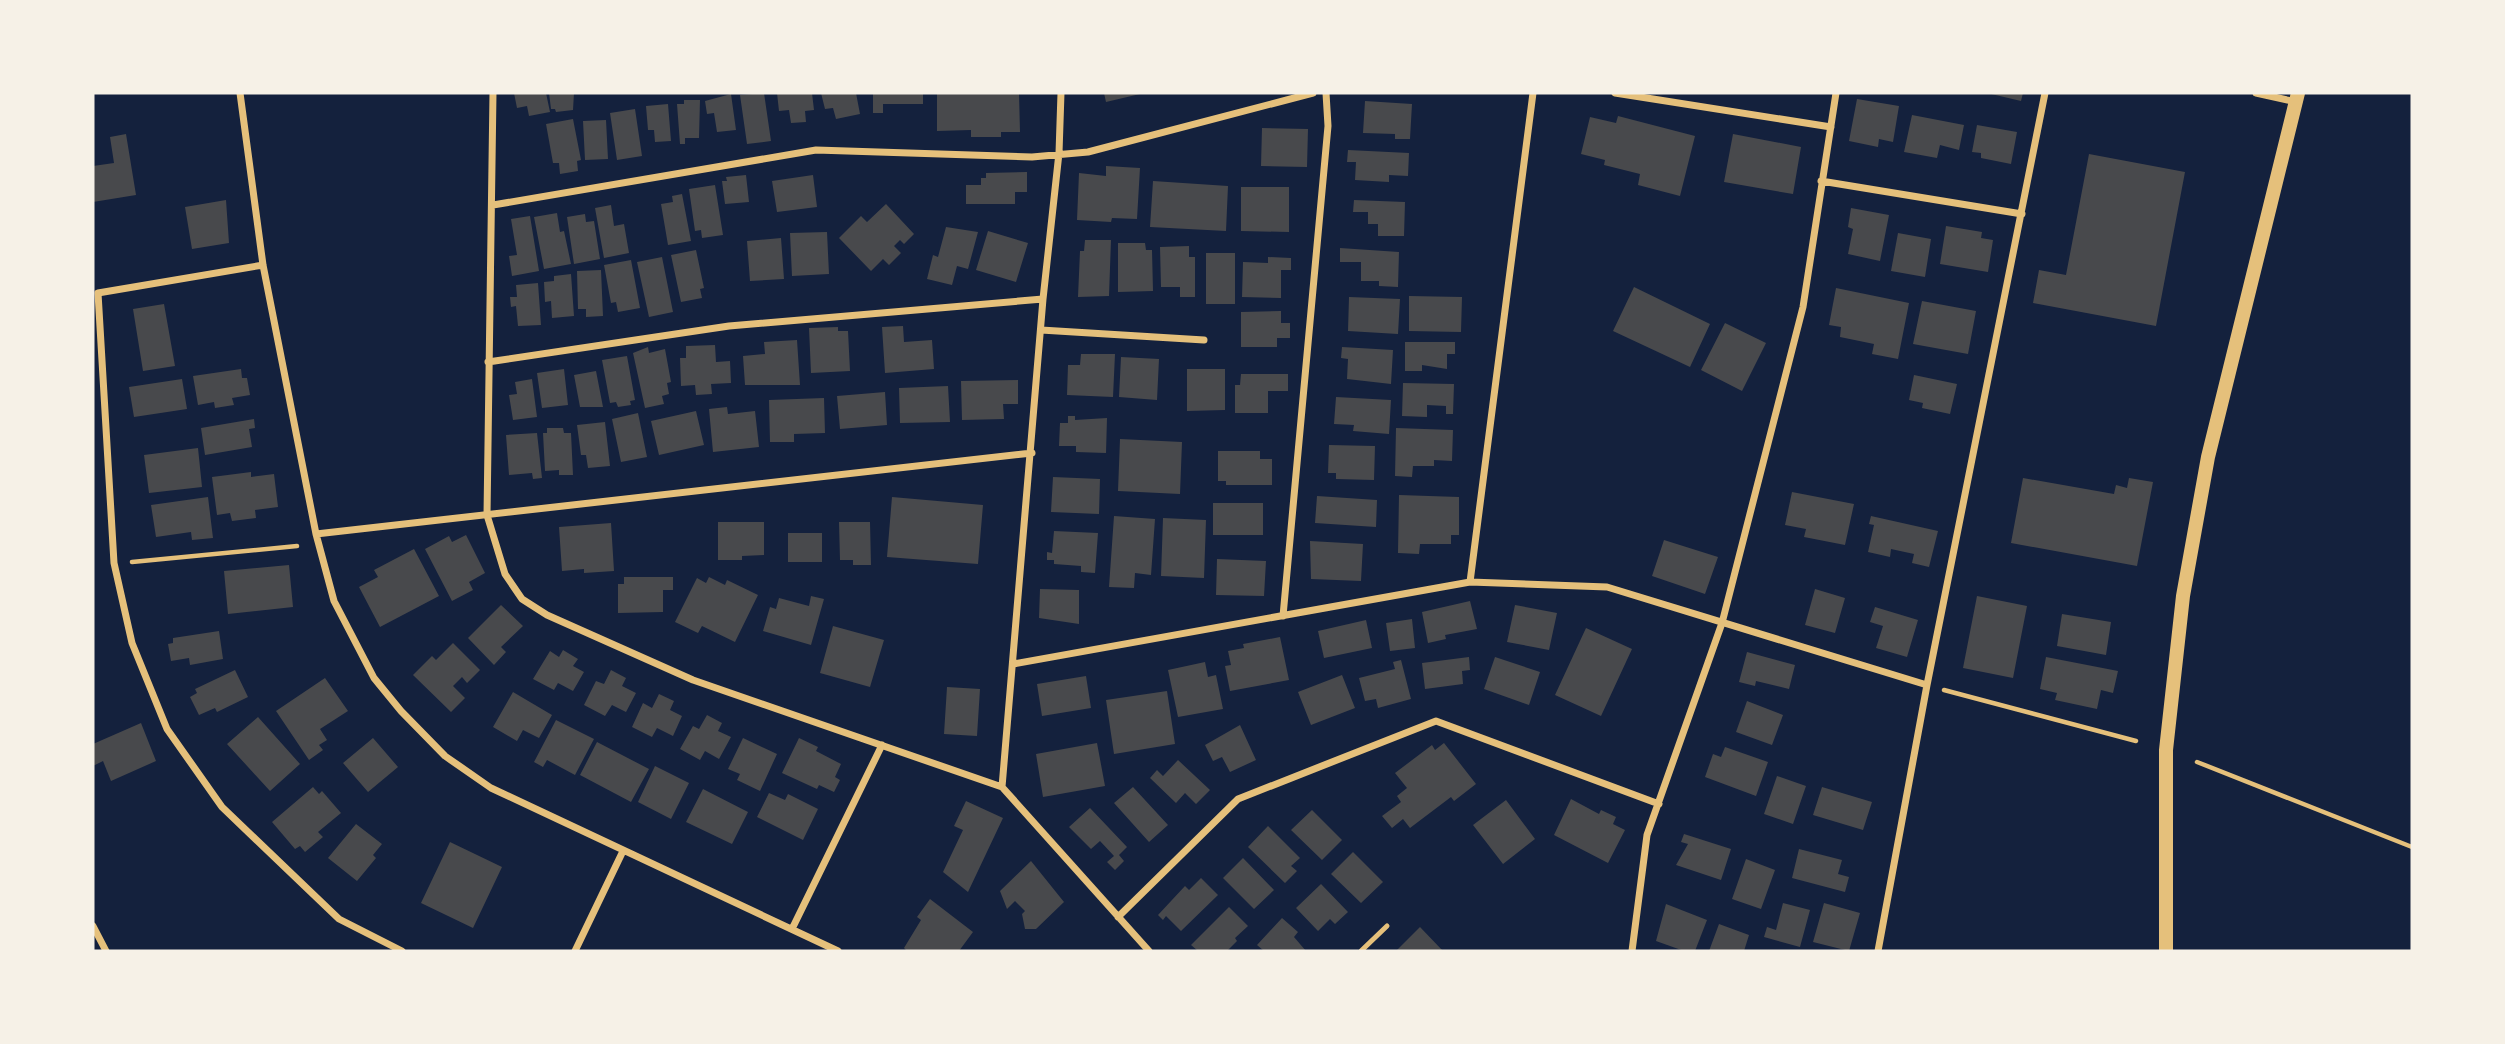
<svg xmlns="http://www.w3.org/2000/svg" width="2505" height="1044" viewBox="0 0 2505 1044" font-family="'Varela Round',sans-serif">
  <rect width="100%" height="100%" fill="#14213d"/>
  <path fill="#48494c" d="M514 93H546L550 112 529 116 527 106 517 108Z
    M549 93H574L573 110 556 112 555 109H551Z
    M764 93 771 141 747 144 740 95Z
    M777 93H812L814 110 805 111 806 122 791 123 789 110 779 111Z
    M821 93H856L860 114 836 119 833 108 825 109Z
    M873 93H923V104H883V113H873Z
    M937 93H1019L1020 132H1001V137H971V130L937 131Z
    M1104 93H1140V94L1106 102Z
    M1987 93H2023L2021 101Z
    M731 94 736 130 717 132 714 113 707 114 705 101Z
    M1857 99 1899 106 1893 142 1879 139 1878 147 1849 141Z
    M684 100H700L699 138H685V144H680L677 104H684Z
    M1365 101 1412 104 1410 139H1395V134L1363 133Z
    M668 104 671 141 655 142 654 130H648L646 106Z
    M635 109 642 156 617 160 610 113Z
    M1912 115 1964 125 1959 150 1940 145 1937 158 1904 152Z
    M1618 116 1695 136 1680 196 1638 185 1640 174 1604 165 1605 160 1581 154 1590 117 1616 123Z
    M573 119 581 160 577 161 578 171 560 174 559 163H553L546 124Z
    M606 120 608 159 585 160 583 121Z
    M1977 125 2017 132 2011 164 1981 158V153L1972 152Z
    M1262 128 1308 129 1307 167 1261 166Z
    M126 134 136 195 93 202V166L114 163 110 137Z
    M1733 134 1801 147 1793 194 1724 182Z
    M1348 150 1409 153 1408 176 1389 175V182L1355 180 1356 162H1347Z
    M2089 154 2185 172 2156 326 2033 303 2039 270 2066 275Z
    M1106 166 1140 168 1137 219 1112 218 1111 222 1077 220 1079 173 1106 176Z
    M1027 172V192H1015V204H966V185H981V178H986V173Z
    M746 175 749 202 725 204 722 181H727L726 177Z
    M813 175 817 207 777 212 772 181Z
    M1153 181 1228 186 1226 231 1150 227Z
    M715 185 723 235 702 238 701 230 695 231 689 189Z
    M1241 187H1289V232L1241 231Z
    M682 194 691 241 668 245 661 204 673 202 672 196Z
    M226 200 229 243 192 249 185 207Z
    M1354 200 1405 202 1404 236H1378V224H1368V212H1353Z
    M886 204 914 234 904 244 900 240 894 246 901 253 889 265 883 259 871 271 839 238 861 216 867 222Z
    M611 205 614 226 624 224 629 253 604 258 595 208Z
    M1851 208 1889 215 1880 261 1848 254 1853 229 1848 227Z
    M557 213 560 232 564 231 571 264 544 269 534 217Z
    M585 214 586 222 594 221 600 259 574 264 567 217Z
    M530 216 539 271 512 276 509 256 517 255 511 219Z
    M1946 226 1982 232 1981 238 1993 240 1988 272 1940 264Z
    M946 227 978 232 968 269 957 266 952 285 927 279 933 255 938 257Z
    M988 231 1028 243 1016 282 976 270Z
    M827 232 829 274 792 276 790 233Z
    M1898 233 1931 239 1925 277 1891 271Z
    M781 238 784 279 750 281 747 241Z
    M1085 240H1111L1109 296 1078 297 1080 251H1084Z
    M1118 243H1145L1146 250H1152L1153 291 1118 292Z
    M1189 246V257H1195V297H1180V287H1161L1160 247Z
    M1340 248 1399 252 1398 287 1379 286V281H1361V262H1340Z
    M696 250 704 288 700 289 702 298 681 302 671 255Z
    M1206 253H1235V304H1206Z
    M662 257 673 312 649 317 637 262Z
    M1268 257 1291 258V270H1281V298L1242 297 1243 262 1268 263Z
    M631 260 640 308 618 312 616 302 611 303 604 265Z
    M601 270 603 316 586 317V309H578L577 271Z
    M571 274 574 316 552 318 551 301 545 302 544 282 554 281V276Z
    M538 283 541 325 518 326 516 306 511 307 510 297H517L516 285Z
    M1634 287 1710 324 1690 367 1613 331Z
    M1836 288 1909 303 1898 359 1872 354 1874 344 1840 337 1841 327 1829 325Z
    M1409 296 1462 297 1461 332 1409 331Z
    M1349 297 1400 299 1398 334 1348 331Z
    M1922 301 1976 311 1968 354 1913 344Z
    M164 304 175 366 143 371 133 309Z
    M1281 311V323H1290V338H1277V347H1241V312Z
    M1725 323 1766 343 1742 391 1701 370Z
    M903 326 904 342 932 340 934 369 885 373 882 327Z
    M838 327V331H848L850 371 811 373 809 328Z
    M797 340 800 385H745L743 356 765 354 764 342Z
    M1405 342H1455V354H1447V369L1422 365V371H1405Z
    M715 345 716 362 730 361 731 383 711 384 712 394 696 395 695 385 681 386 680 358H686V346Z
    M648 347 649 353 665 349 671 382 667 383 669 394 662 396 664 404 645 408 633 353Z
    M1342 347 1393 350 1391 384 1347 379 1348 359 1341 358Z
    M1081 354H1115L1113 397 1067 395 1068 365H1080Z
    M627 356 635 400 630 401 631 405 618 407 616 402 610 403 602 360Z
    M1121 357 1159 359 1157 400 1119 397Z
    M241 369 242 378H247L250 395 232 398 234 405 215 408 214 402 198 405 193 376Z
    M564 369 568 405 542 408 537 373Z
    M1187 369H1225V410L1187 411Z
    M596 371 603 407H580L574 375Z
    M1241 374H1288V391H1268V413H1235V385H1240Z
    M1914 375 1957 384 1950 414 1922 408 1923 403 1909 400Z
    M182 379 187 409 134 417 129 387Z
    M532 379 537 417 513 420 509 395 517 394 515 382Z
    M1018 380V404H1003L1004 419 962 420 961 381Z
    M1403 383 1454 384 1453 414H1446V406L1427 405V417L1402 416Z
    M948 386 950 422 900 423 899 388Z
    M885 392 887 425 840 429 837 396Z
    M1336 397 1391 400 1389 434 1353 431 1354 425 1334 424Z
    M824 398 825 433 794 434V442H770L769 400Z
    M727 407 728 414 755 411 759 447 713 452 709 409Z
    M696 411 704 445 659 455 651 421Z
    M638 413 647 457 621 462 612 419Z
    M1068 416H1075V420L1107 418 1106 453 1076 452V446H1059L1060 423H1068Z
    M254 419 255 428 249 429 252 447 205 455 201 428Z
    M605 422 610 466 588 468 586 455H581L577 425Z
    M547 428H563L564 433H571L573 475H559V470L545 471 543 433H547Z
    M1396 428 1453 430 1452 461 1434 460V466H1413L1412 477 1395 476Z
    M537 433 542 478 533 479 532 473 509 475 506 435Z
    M1120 439 1182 442 1180 494 1118 491Z
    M1329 445 1375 446 1374 480 1336 479V473H1328Z
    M198 448 202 487 149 493 144 455Z
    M1218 451H1260V459H1272V485H1226V481H1218Z
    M251 472V477L274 474 278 507 255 510 256 518 232 521 230 513 217 515 212 477Z
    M1053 477 1100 479 1099 514 1051 512Z
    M2023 478 2114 494 2116 485 2127 488 2129 478 2153 482 2137 566 2011 543Z
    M1792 492 1854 504 1845 545 1804 537 1806 529 1785 525Z
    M1399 495 1459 497V535H1451V544H1420L1419 554 1398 553Z
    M1317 496 1377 500 1376 527 1315 523Z
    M208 497 213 538 192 540 191 532 156 537 151 505Z
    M892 497 983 505 978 564 887 557Z
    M1213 503H1263V535H1213Z
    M1114 516 1155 519 1151 575 1135 573 1134 588 1109 587Z
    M1871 516 1938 531 1929 567 1912 563 1914 554 1891 549 1890 557 1868 552 1874 525 1869 524Z
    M1163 518 1206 520 1204 578 1161 576Z
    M718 522H764V555L742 556V560H718Z
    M839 522H870L871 565H853V560H840Z
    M611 523 614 571 584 573V569L562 571 559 527Z
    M1054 531 1098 533 1095 573 1081 572V566L1054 564V560H1047V552L1052 553Z
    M788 533H822V562H788Z
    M466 535 485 573 469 582 473 590 452 601 425 549 449 536 452 542Z
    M1664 540 1718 557 1705 594 1652 576Z
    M1310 541 1363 544 1361 581 1311 579Z
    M414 549 439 596 380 627 359 587 378 577 374 570Z
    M1217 559 1266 561 1264 596 1216 595Z
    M289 565 293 607 228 614 224 571Z
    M624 577H673V590H663V612L618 613V584H624Z
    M709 577 725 585 727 580 758 595 735 642 702 626 698 633 675 622 697 578 706 583Z
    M1040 589 1079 590V624L1039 618Z
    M1815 589 1845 598 1835 633 1805 625Z
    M811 596 824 599 811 645 763 631 770 607 776 609 779 598 809 606Z
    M1977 596 2027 606 2013 678 1963 668Z
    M1470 601 1477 629 1445 635 1446 639 1428 643 1422 612Z
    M501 605 523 626 501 647 506 652 494 665 468 638Z
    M1515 605 1557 613 1549 650 1507 642Z
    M1875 607 1918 620 1907 657 1876 648 1883 626 1870 622Z
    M2062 614 2111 622 2106 655 2057 646Z
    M1412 619 1415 648 1390 651 1386 623Z
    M1366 620 1372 648 1324 658 1318 631Z
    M833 626 884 640 870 687 820 673Z
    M1586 628 1632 649 1601 716 1555 695Z
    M219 631 223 659 190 665 189 658 171 661 168 644 173 643V638Z
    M1280 637 1289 680 1230 691 1225 666 1231 665 1228 651 1244 648 1243 644Z
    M453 643 480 670 467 683 462 677 453 686 465 698 451 712 413 675 432 656 436 660Z
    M563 650 578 659 573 666 584 672 573 691 558 683 554 690 533 679 550 651 559 657Z
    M1747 652 1795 665 1789 689 1756 681 1755 686 1739 682Z
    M1469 657 1470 670 1462 671 1463 684 1425 689 1422 663Z
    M1495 657 1540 672 1529 705 1484 689Z
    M2046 657 2118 671 2113 693 2101 690 2097 709 2055 700 2057 693 2040 689Z
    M1401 660 1411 699 1378 708 1376 699 1365 701 1359 678 1395 669 1393 662Z
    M1205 662 1208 677 1216 675 1223 709 1178 717 1168 670Z
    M235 670 248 697 217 712 215 708 199 715 190 697 197 693 195 689Z
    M611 670 626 678 622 686 636 693 626 712 612 705 605 716 584 705 596 681 604 684Z
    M1342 675 1355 708 1311 725 1298 692Z
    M1086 676 1091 708 1042 716 1037 684Z
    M325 678 348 711 320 729 327 740 319 745 323 750 309 760 276 711Z
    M947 687 980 689 977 736 944 734Z
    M1167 691 1175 744 1114 754 1106 700Z
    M513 692 552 715 539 738 523 730 517 741 493 727Z
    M659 694 674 701 670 710 682 716 673 736 657 728 652 737 632 727 643 703 652 708Z
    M1747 701 1783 715 1772 745 1736 732Z
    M707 715 722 723 718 731 731 737 719 759 705 751 700 760 680 749 693 726 699 729Z
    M258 717 300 764 270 791 227 744Z
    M556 720 594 739 575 775 547 760 543 767 534 762Z
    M141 723 156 761 111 781 103 761 93 766V744Z
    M1240 725 1256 760 1230 772 1222 757 1213 761 1205 745Z
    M373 738 398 767 368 792 343 763Z
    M743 738 777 754 760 791 737 780 740 774 728 769Z
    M799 738 818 747 816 751 841 764 835 777 840 780 834 792 819 785 817 789 782 773Z
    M597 742 649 769 631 802 580 775Z
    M1097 743 1105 786 1043 797 1036 754Z
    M1444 743 1476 784 1454 801 1451 797 1410 828 1403 819 1392 828 1382 816 1401 802 1397 796 1407 788 1395 773 1432 745 1435 750Z
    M1725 747 1768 762 1756 796 1705 777 1713 754 1721 757Z
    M1178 760 1210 790 1196 804 1185 793 1176 803 1150 778 1157 770 1163 776Z
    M655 766 689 783 671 819 638 802Z
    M1777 776 1806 786 1793 824 1764 814Z
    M313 787 319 794 322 791 341 813 318 832 323 837 305 852 300 846 295 849 272 822Z
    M1133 787 1168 825 1149 842 1114 803Z
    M1822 787 1872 802 1863 830 1813 815Z
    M703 789 748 812 732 844 686 822Z
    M769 793 785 800 788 794 818 809 803 840 757 817Z
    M1571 799 1599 814 1601 810 1616 817 1613 824 1625 830 1608 863 1554 835Z
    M1506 800 1535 839 1503 864 1473 825Z
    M966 801 1003 818 968 892 943 872 963 830 954 826Z
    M1090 808 1127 847 1119 855 1124 861 1115 870 1107 862 1114 856 1100 841 1091 849 1069 827Z
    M1312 810 1342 840 1322 860 1291 830Z
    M356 824 382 844 373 855 376 858 357 881 328 858Z
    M1268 826 1300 858 1291 866 1297 871 1285 883 1248 847Z
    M1684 834 1731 849 1721 880 1676 865 1688 844 1681 842Z
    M450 842 502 867 473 928 421 903Z
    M1799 849 1842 860 1838 874 1849 877 1845 892 1792 878Z
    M1353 852 1383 882 1361 903 1331 874Z
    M1243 858 1274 890 1254 909 1223 878Z
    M1746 859 1775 870 1761 909 1732 899Z
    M1031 861 1064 902 1036 929H1025L1022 914 1025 911 1015 901 1007 909 1000 891Z
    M1201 878 1218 895 1181 931 1166 916 1163 920 1158 915 1185 886 1189 890Z
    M1321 884 1348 912 1335 924 1330 919 1318 931 1296 908Z
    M930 899 973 932 959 951H907L904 948 921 920 917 917Z
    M1783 903 1810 910 1800 947 1764 937 1767 927 1776 930Z
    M1824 903 1860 913 1849 951 1813 942Z
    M1666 904 1707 920 1695 951H1684L1656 941Z
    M1229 907 1248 926 1235 938 1237 941 1227 951H1198L1191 945Z
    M1282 918 1298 932 1294 937 1306 951H1264L1257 945Z
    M1719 924 1749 935 1744 951H1709Z
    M1420 927 1443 951H1396Z"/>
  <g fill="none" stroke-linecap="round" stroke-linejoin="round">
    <path stroke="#e5c07b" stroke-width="4.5" d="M132 562 297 546
      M1944 690 2136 741
      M2197 762 2412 847"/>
    <path stroke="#e5c07b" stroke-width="5" d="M1361 951 1387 926"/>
    <path stroke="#e5c07b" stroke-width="7" d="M240 93 263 265 316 534 334 601 374 678 401 711 445 756 491 788 838 951
      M493 93 487 515 505 574 522 599 547 615 693 680 1002 787 1149 951
      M1615 93 1831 127
      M2256 93 2296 102
      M1821 181 2022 214
      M493 205 816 150 1032 157 1088 152 1313 93
      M263 265 98 293 114 563 132 643 167 729 222 807 339 919 402 951
      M1041 330 1204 340
      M488 362 729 326 1043 299
      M316 534 1032 453
      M1470 582 1533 93
      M1283 616 1328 126 1326 93
      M1013 664 1470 582 1607 587 1927 685
      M1002 787 1043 299 1059 153 1061 93
      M1118 917 1238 799 1436 721 1659 804
      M93 926 106 951
      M792 929 882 745
      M575 951 623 851
      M1632 951 1647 835 1722 623 1803 307 1836 93
      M1878 951 1927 685 2045 93"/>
    <path stroke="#e5c07b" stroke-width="14" d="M2166 951V750L2183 596 2208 457 2298 93"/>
  </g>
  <rect width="2505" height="1044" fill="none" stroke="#f6f1e7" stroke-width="189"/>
</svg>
